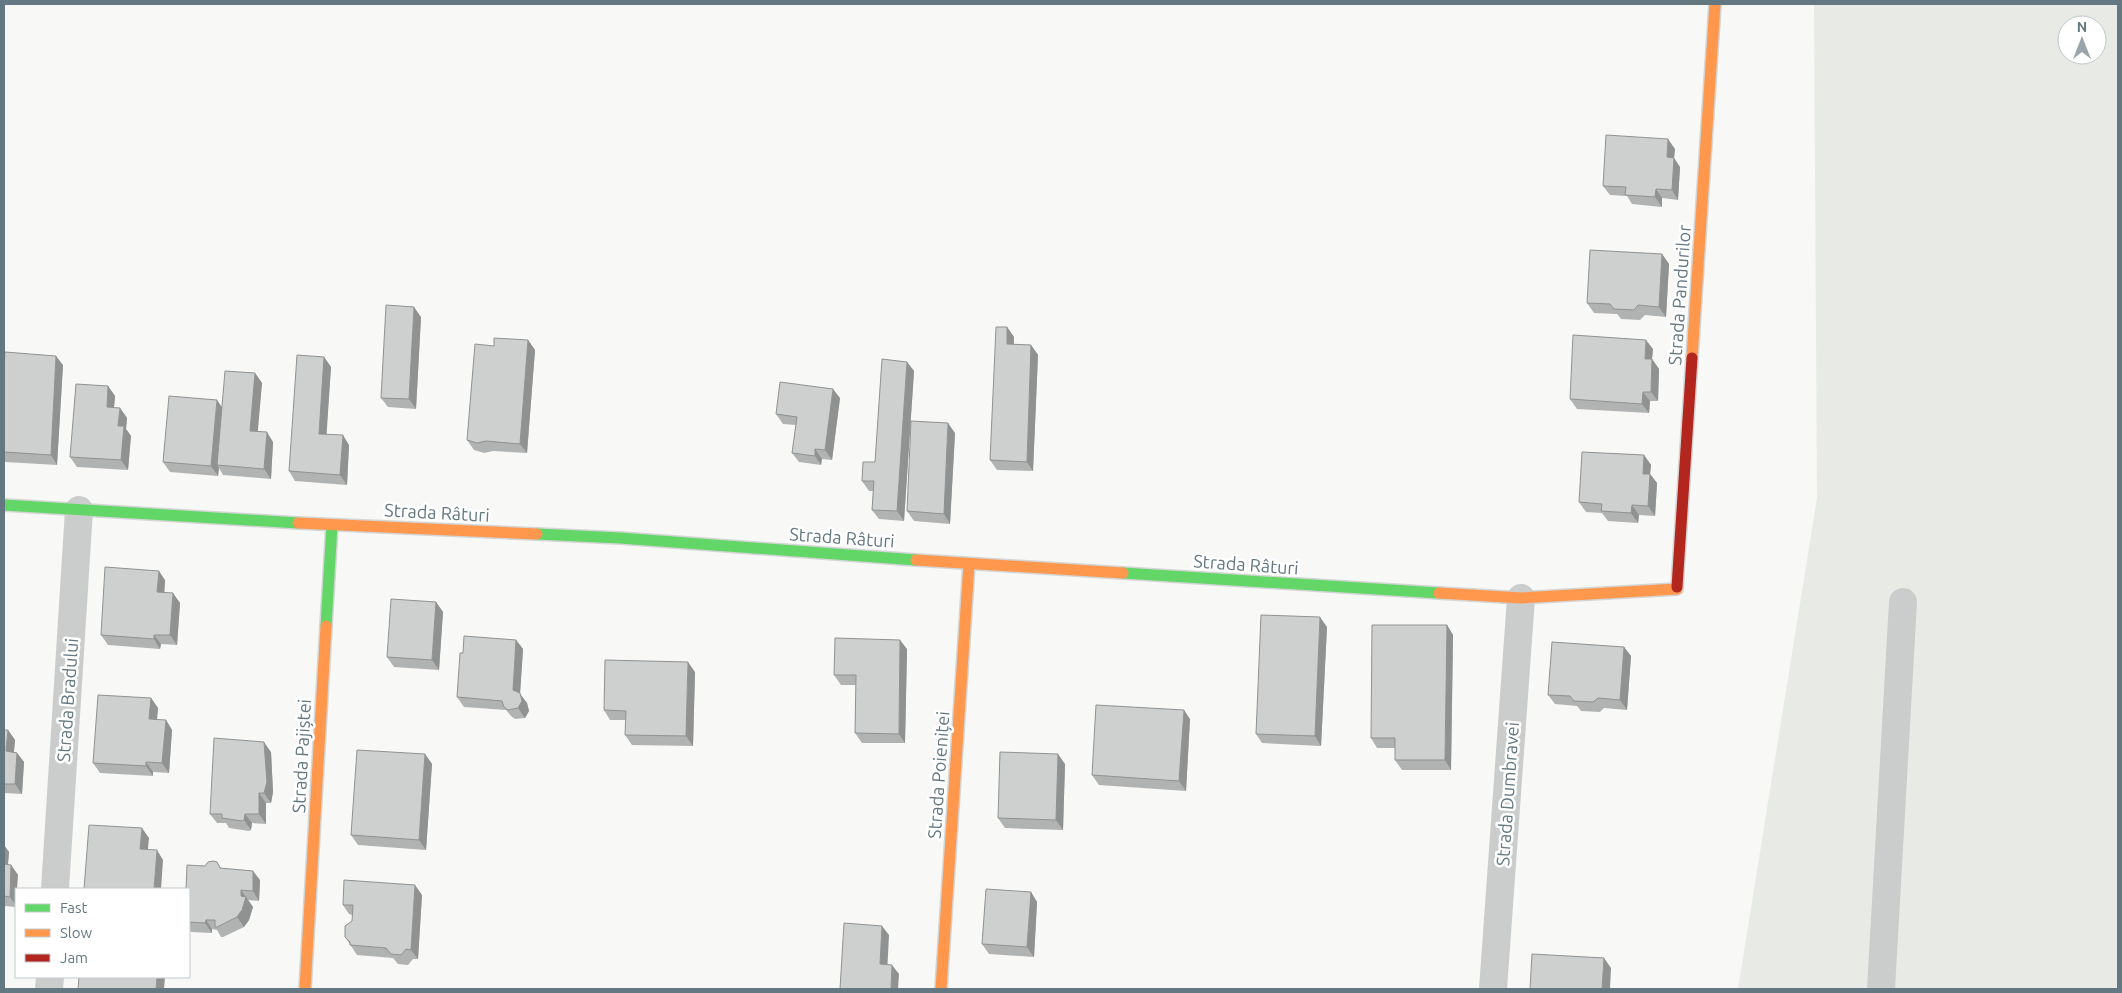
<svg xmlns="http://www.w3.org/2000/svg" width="2122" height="993" viewBox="0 0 2122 993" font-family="Ubuntu,sans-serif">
  <rect width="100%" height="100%" fill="#f8f8f7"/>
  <path fill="#e7eae5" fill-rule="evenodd" d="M1814 4H2118V989H1738L1817 498ZM2067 25H2097V55H2067Z"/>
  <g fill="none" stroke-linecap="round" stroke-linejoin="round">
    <defs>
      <path id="fast" d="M4 505 298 523
        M537 534 620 538 916 560
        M1123 573 1439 593
        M326 626 332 525"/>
      <path id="slow" d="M1692 358 1715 4
        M298 523 537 534
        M916 560 1123 573
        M1439 593 1521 598 1677 589V587
        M305 989 326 626
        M941 989 969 564"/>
      <path id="jam" d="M1677 587 1692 358"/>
    </defs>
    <use href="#fast" stroke="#d4d5d5" stroke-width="14"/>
    <use href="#slow" stroke="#d4d5d5" stroke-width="14"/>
    <use href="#jam" stroke="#d4d5d5" stroke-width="14"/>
    <path stroke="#cbcdcd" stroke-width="28" d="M55 889 79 510
      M49 989 50 977
      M1493 989 1521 598
      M1881 989 1903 602"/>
    <use href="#fast" stroke="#63d668" stroke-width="11"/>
    <use href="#slow" stroke="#ff974d" stroke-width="11"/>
    <use href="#jam" stroke="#b3261e" stroke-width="11"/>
  </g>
  <path fill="#b1b3b3" d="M1675 149 1674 158 1680 167 1678 200 1662 198V207L1632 204 1627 196 1610 195 1603 186Z
    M1662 254 1669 264 1666 317 1645 315 1640 320 1621 319 1617 314 1594 313 1587 303Z
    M421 317 416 409 388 407 381 398Z
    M1007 327 1014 337V344L1031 345 1038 355 1033 471 997 470 990 460Z
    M528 340 535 350 527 453 493 451 484 453 474 450 467 440 494 346Z
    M1653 349 1652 359 1659 369 1658 401H1650L1649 413 1577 409 1570 399Z
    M324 357 331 367 326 434 349 445 347 485 295 481 289 471Z
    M907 362 914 371 904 521 879 519 872 510 873 491H869L862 481 875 462Z
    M63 365 57 465 5 462 4 460V367Z
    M255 373 262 383 257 432 273 442 271 479 223 475 219 468 218 476 170 472 163 462 222 407Z
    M108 386 115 396 114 408H120L127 418 126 429 131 436 128 470 77 467 70 457Z
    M840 398 832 460 822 459 821 465 799 462 792 453 796 425 783 424 776 414Z
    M955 433 950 524 914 521 907 511Z
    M1644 455 1651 465 1650 474 1657 483 1655 516 1639 515 1638 523 1608 521 1602 513 1586 512 1579 502Z
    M165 580 164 592 180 603 177 645 161 644 160 649 108 645 101 635Z
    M436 602 443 612 439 670 394 667 387 657Z
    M1447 625 1453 635 1451 770H1402L1395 760V748H1377L1371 738Z
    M1327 627 1321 746 1262 743 1256 734Z
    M516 640 523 649 520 694 527 703 529 711 525 718 515 719 511 716 506 710 464 707 457 697 463 653Z
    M1624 647 1631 656 1627 710 1604 708 1600 712 1581 711 1577 706 1555 704 1548 695Z
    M907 649 905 743H862L855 733 856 685H841L834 675Z
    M695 672 693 746 632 745 625 735 626 720H610L604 710Z
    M151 698 158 708 157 720H166L172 730 169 773 153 772V776L100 773 93 763Z
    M1190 719 1186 791 1099 785 1092 775Z
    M4 730H8L15 740 14 752 17 753 24 762 22 794 4 793Z
    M271 752 273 792 271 803H266V824L252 823 251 830 249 831 229 828 226 823H217L210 814Z
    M425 754 432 764 426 850 358 845 351 835Z
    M1065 764 1063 830 1005 828 998 818Z
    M4 845 9 852 8 865H11L18 875 16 889V907L4 906Z
    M217 862 221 868 260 880 259 901 248 900 253 907 249 920 244 927 223 937H221L217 930 212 929V933L191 932 189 928V889L205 866Z
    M1031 892 1037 902 1034 957 989 954 982 944Z
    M422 895 418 959H413L408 965 398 964 393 958 357 955 345 937 352 921V915L349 914 343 905Z"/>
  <path fill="#909292" d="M1668 139 1675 149 1674 158 1680 167 1678 200 1672 190 1667 157Z
    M1656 189 1662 198V207L1655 197Z
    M1662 254 1669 264 1666 317 1659 307Z
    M414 307 421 317 416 409 409 399Z
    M1007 327 1014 337 1013 354 1007 344Z
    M528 340 535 350 527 453 520 444Z
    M1646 340 1653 349 1651 368 1645 359Z
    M1031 345 1038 355 1033 471 1027 462Z
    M56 356 63 365 57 465 51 455Z
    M324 357 331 367 326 443 319 434Z
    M1652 359 1659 369 1658 401 1651 392Z
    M907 362 914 371 904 521 897 511Z
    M255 373 262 383 257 441 250 431Z
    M108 386 115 396 113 417 107 407Z
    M833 389 840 398 832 460 825 450Z
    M1643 392 1650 401 1649 413 1642 404Z
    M217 400 224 410 217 465 219 468 218 476 211 466Z
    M120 408 127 418 126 429 131 436 128 470 121 460 118 426Z
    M948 423 955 433 950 524 944 514Z
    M267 432 273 442 271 479 264 469Z
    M343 435 349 445 347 485 340 475Z
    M815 449 822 459 821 465 815 456Z
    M1644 455 1651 465 1650 474 1657 483 1655 516 1648 506 1643 474Z
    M1632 505 1639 515 1638 523 1631 513Z
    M159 571 165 580 164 601 157 592Z
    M173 593 180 603 177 645 170 635Z
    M436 602 443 612 439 670 432 660Z
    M1320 617 1327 627 1321 746 1315 736Z
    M1447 625 1453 635 1451 770 1445 760Z
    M154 635 161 644 160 649 154 639Z
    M516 640 523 649 520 694 527 703 529 711 525 718 518 708 513 690Z
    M900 640 907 649 905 743 899 734Z
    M1624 647 1631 656 1627 710 1620 700Z
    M688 662 695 672 693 746 686 736Z
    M151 698 158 708 156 729 149 719Z
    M1184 710 1190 719 1186 791 1179 781Z
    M166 720 172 730 169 773 162 763Z
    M8 730 15 740 13 761 6 751Z
    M264 742 271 752 273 792 271 803 264 793Z
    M17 753 24 762 22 794 15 784Z
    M425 754 432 764 426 850 419 840Z
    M1058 754 1065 764 1063 830 1056 820Z
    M146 762 153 772V776L146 766Z
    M259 793 266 803V824L259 814Z
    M245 814 252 823 251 830 244 820Z
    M142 828 149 838 147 859 140 849Z
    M4 845 9 852 7 874 4 868Z
    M157 850 163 860 161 889H154Z
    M11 865 18 875 17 889H16V906L10 897Z
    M253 871 260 880 259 901 253 891Z
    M415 885 422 895 418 959 411 950Z
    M241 890 253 907 249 920 244 927 237 917 241 896Z
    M1031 892 1037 902 1034 957 1027 947Z
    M206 920 212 929V933L205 923Z
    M882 926 889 935 887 974 880 964Z
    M1604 958 1611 968 1610 989H1602Z
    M892 965 899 974 898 989H891Z
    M157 977H165L164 989H156Z"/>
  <path fill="#ced0d0" stroke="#909292" d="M1606 135 1668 139 1667 157 1674 158 1672 190 1656 189 1655 197 1625 195 1626 187 1603 186Z
    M1590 250 1662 254 1659 307 1638 305 1634 310 1614 309 1610 304 1587 303Z
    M386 305 414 307 409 399 381 398Z
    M996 327H1007V344L1031 345 1027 462 990 460Z
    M1573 335 1646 340 1645 359H1652L1651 392H1643L1642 404 1570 399Z
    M494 338 528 340 520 444 486 441 477 443 467 440 475 344 494 346Z
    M5 352 56 356 51 455 4 452V367Z
    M297 355 324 357 319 434 343 435 340 475 289 471Z
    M882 359 907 362 897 511 872 510 874 481H862L863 462H875Z
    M225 371 255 373 250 431 267 432 264 469 217 465Z
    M780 382 833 389 825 450 815 449V456L792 453 797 417 776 414Z
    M76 384 108 386 107 407 120 408 118 426H124L121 460 70 457Z
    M169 396 217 400 211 466 163 462Z
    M911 421 948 423 944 514 907 511Z
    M1582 452 1644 455 1643 474H1650L1648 506 1632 505 1631 513 1601 511 1602 504 1579 502Z
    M105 567 159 571 157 592 173 593 170 635H154V639L101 635Z
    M391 599 436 602 432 660 387 657Z
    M1261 615 1320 617 1315 736 1256 734Z
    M1372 625H1447L1445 760H1395V738H1371Z
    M464 636 516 640 513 690 520 693 522 701 518 708 508 710 504 707 502 701 457 697 460 653H463Z
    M835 638 900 640 899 734 855 733 856 675H834Z
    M1552 642 1624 647 1620 700 1598 698 1593 702 1574 701 1570 696 1548 695Z
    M605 660 688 662 686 736 625 735 626 711 604 710Z
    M98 695 151 698 149 719 166 720 162 763 146 762V766L93 763Z
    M1096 705 1184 710 1179 781 1092 775Z
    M4 730H8L6 751 17 753 15 784H4Z
    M214 738 264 742 267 782 264 793H259V814H245L244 820 242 821 222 818V814H210Z
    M357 750 425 754 419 840 351 835Z
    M1000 752 1058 754 1056 820 998 818Z
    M89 825 142 828 140 849 157 850 154 889H84Z
    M213 861 217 862 220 868 253 871V891L241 890V896L246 897 242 910 237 917 217 927H215V920H206L205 923 189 922V889H186L187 865 205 866 208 862Z
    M4 864 11 865 10 897 4 896Z
    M344 880 415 885 411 950 406 949 401 955 391 954 386 948 350 945V942L345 937V926L352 921 353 905H343Z
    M986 889 1031 892 1027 947 982 944Z
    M844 923 882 926 880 964 892 965 891 989H840Z
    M1532 954 1604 958 1602 989H1530Z
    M79 977H157L156 989H78Z"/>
  <g text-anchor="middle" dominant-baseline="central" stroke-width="5" stroke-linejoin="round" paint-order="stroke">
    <g font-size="18" fill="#647881" stroke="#fff">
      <text transform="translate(1679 295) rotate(-86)">Strada Pandurilor</text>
      <text transform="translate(437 512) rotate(3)">Strada Râturi</text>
      <text transform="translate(842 537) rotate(4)">Strada Râturi</text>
      <text transform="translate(1246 564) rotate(4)">Strada Râturi</text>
      <text transform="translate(67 700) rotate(-86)">Strada Bradului</text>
      <text transform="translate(301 756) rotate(-87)">Strada Pajiștei</text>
      <text transform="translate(938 775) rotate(-86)">Strada Poieniței</text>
      <text transform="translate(1507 794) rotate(-86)">Strada Dumbravei</text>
    </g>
  </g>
  <rect width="2122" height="993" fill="none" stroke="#647881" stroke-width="10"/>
  <rect x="15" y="888" width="175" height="90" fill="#ffffff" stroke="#c1c9cd"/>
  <rect x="25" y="904" width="25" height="8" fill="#63d668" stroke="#c1c9cd"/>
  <text x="60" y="913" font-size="15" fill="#647881">Fast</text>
  <rect x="25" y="929" width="25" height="8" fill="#ff974d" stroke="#c1c9cd"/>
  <text x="60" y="938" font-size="15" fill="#647881">Slow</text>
  <rect x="25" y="954" width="25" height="8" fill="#b3261e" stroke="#c1c9cd"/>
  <text x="60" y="963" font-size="15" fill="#647881">Jam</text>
  <g transform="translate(2082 40)"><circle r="24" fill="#ffffff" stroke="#c1c9cd"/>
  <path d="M0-4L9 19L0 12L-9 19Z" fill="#98a5aa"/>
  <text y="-8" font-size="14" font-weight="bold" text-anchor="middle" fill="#647881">N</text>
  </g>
</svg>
